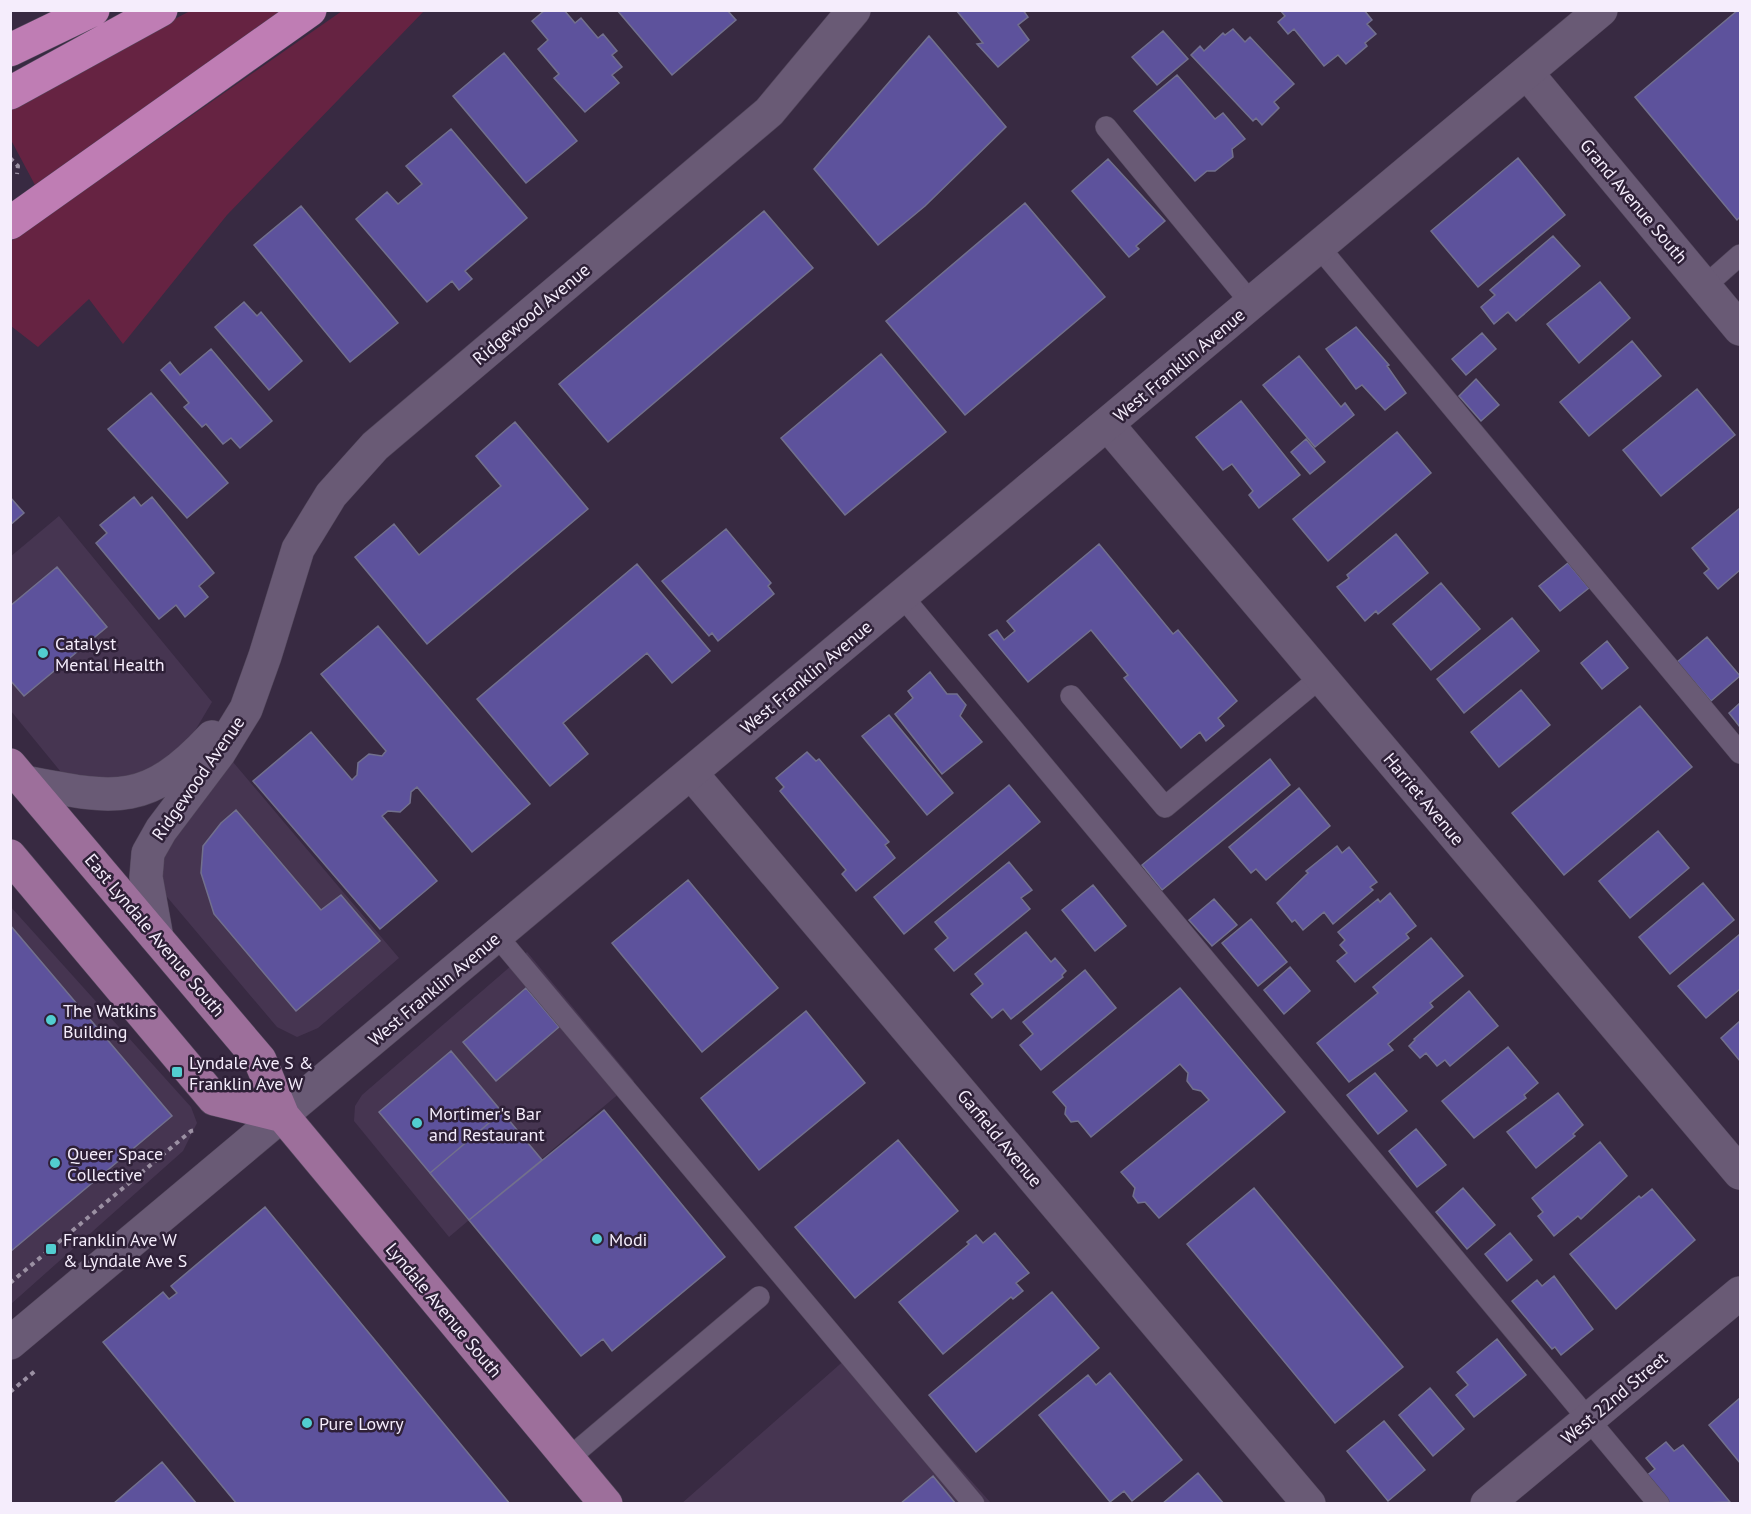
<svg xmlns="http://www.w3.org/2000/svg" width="1751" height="1514" viewBox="0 0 1751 1514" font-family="'PT Sans',sans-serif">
  <rect width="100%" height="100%" fill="#382a42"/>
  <path fill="#463551" d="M59 516 212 702 180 756 121 788 65 777 11 711 10 557Z
    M233 762 399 958 318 1028 297 1037 277 1027 162 891 160 842Z
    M10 906 191 1107 197 1123 183 1151 11 1304Z
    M527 952 634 1081 449 1237 354 1121 355 1106 362 1095Z
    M855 1351 991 1503 681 1504Z"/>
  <path fill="#662342" d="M190 11H282L35 185 11 140 10 105Z
    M342 11H424L227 215 123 344 89 299 38 347 11 326 10 242Z"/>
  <path fill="#5d529c" stroke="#72708d" stroke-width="1.5" d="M545 10H564L575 23 581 18 598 38 603 34 617 51 612 55 622 67 612 75 619 83 585 112 554 78 559 74 538 49 548 40 532 21Z
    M617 10H727L736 20 672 75Z
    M956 10H1023L1028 17 1018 25 1029 40 998 67 977 44 983 43Z
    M1280 10H1364L1372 20 1367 24 1376 34 1365 43 1367 46 1346 64 1338 55 1324 66 1294 29 1288 34 1278 22 1285 16Z
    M1738 10H1740V217L1737 220 1635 97Z
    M1233 29 1245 42 1250 37 1294 84 1274 102 1279 108 1262 125 1256 118 1253 121 1191 55 1200 46 1204 51 1223 33 1225 35Z
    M1163 31 1188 59 1157 85 1132 57Z
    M929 36 1006 127 925 206 878 245 814 169Z
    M504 53 577 141 526 183 453 96Z
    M1177 75 1215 119 1223 113 1245 139 1232 149 1233 157 1215 171H1207L1195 181 1134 111Z
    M451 129 527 218 465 271 472 279 459 290 452 281 427 302 356 219 387 192 398 204 422 184 406 166Z
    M1518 158 1565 215 1478 287 1431 231Z
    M1108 159 1165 221 1136 246 1139 249 1129 257 1072 191Z
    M1025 203 1105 297 965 415 886 321Z
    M301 206 398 323 350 362 254 245Z
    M764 211 813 268 608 442 559 384Z
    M1553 236 1580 266 1516 321 1508 312 1494 324 1481 307 1495 295 1490 290Z
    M1600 282 1630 318 1579 363 1547 324Z
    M244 302 257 316 261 312 302 361 269 390 215 327Z
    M1356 327 1389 365 1387 366 1406 393 1385 410 1362 385 1356 389 1326 349Z
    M1482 333 1496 349 1466 375 1452 359Z
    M1632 341 1661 376 1589 436 1560 402Z
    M211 349 272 421 240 448 231 438 223 444 206 424 202 427 184 407 189 403 161 370 170 362 180 375Z
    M881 354 946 432 845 515 781 438Z
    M1299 356 1341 407 1345 403 1354 415 1315 447 1263 385Z
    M1476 379 1499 405 1481 421 1459 396Z
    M1697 389 1735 435 1661 496 1623 450Z
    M151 393 228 483 187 518 108 429Z
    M1241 401 1300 475 1259 508 1249 495 1253 491 1232 464 1223 470 1196 437Z
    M515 422 588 509 427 644 355 557 394 524 419 555 501 486 476 456Z
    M1397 432 1431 473 1328 561 1293 519Z
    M1306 439 1325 462 1310 474 1291 452Z
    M10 497 24 513 10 525Z
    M134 497 141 506 152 497 214 573 199 586 208 597 185 617 176 605 159 619 96 543 107 533 100 525Z
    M1740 508V570L1718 589 1704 573 1709 569 1692 548Z
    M726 529 771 583 768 586 774 594 718 641 712 633 709 636 662 581Z
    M1396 534 1428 573 1378 614 1376 611 1365 621 1337 587 1349 578 1347 575Z
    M1099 544 1173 634 1178 630 1237 701 1218 718 1224 726 1206 741 1200 732 1181 748 1124 678 1128 675 1091 630 1028 682 989 635 997 630 1004 640 1015 631 1007 621Z
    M1568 563 1589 588 1560 611 1539 586Z
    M637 564 710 651 672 683 647 653 563 723 588 754 550 786 477 699Z
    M57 567 107 627 24 696 10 680V606Z
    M1441 583 1480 629 1431 670 1393 624Z
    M1512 618 1539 651 1464 713 1437 679Z
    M378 626 530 804 472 852 417 787 411 792 410 803 400 812 388 811 382 816 437 881 380 929 253 781 311 732 352 780 357 775 358 763 369 754 382 756 386 751 321 674Z
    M1707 637 1740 676 1711 701 1677 662Z
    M1607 641 1628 668 1602 689 1581 663Z
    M930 672 947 694H957L966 705 960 716 982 742 942 774 895 714 913 698 908 691Z
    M1521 690 1550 725 1499 767 1471 732Z
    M1740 703V727L1729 713Z
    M1640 706 1692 767 1564 875 1512 813Z
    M889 715 953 793 927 815 862 736Z
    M807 752 816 761 819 759 889 842 885 845 895 858 856 891 842 874 846 870 780 791 784 787 776 778Z
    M1270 759 1290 785 1162 890 1142 865Z
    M1009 785 1040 822 904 934 874 897Z
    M1299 788 1330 826 1266 880 1256 869 1251 873 1229 847Z
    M236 810 321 910 341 895 380 941 296 1011 214 914 201 873 203 846 221 823Z
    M1658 831 1689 868 1630 918 1599 881Z
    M1337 846 1342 853 1349 847 1377 882 1370 887 1373 890 1333 924 1324 912 1303 930 1295 920 1292 922 1277 903 1308 873 1306 871Z
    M1009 862 1032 890 1021 898 1030 909 954 971 935 949 948 938 935 922Z
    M688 880 778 988 702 1052 612 943Z
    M1703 883 1734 920 1670 974 1639 937Z
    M1093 885 1126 926 1095 951 1062 910Z
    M1390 893 1416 926 1406 934 1409 938 1355 982 1337 961 1347 953 1340 945 1345 940 1338 932 1378 899 1380 902Z
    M1214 899 1237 925 1212 946 1189 920Z
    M1251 919 1287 962 1258 986 1222 943Z
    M10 925 172 1116 10 1252Z
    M1026 932 1051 962 1055 958 1066 971 1062 975 1063 977 1011 1019 1003 1009 992 1018 971 994 983 984 975 974Z
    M1740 934V989L1706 1018 1678 986Z
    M1431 938 1463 976 1430 1003 1433 1007 1388 1044 1393 1050 1349 1082 1317 1043 1378 993 1373 987Z
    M1290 967 1310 991 1284 1014 1264 990Z
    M1085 970 1116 1008 1041 1070 1020 1045 1033 1034 1023 1022Z
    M526 988 559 1027 496 1081 463 1042Z
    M1180 988 1285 1112 1159 1218 1145 1202 1138 1203 1133 1196 1135 1188 1121 1172 1209 1100 1201 1091 1193 1089 1187 1081 1188 1073 1180 1064 1091 1137 1078 1121 1071 1122 1065 1114 1066 1107 1053 1092Z
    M1469 991 1498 1026 1450 1066 1445 1060 1437 1066 1426 1053 1420 1058 1409 1046 1415 1040 1414 1039Z
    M806 1011 865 1083 759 1170 701 1098Z
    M1740 1021V1061L1721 1038Z
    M1508 1047 1538 1083 1524 1095 1526 1098 1474 1138 1442 1101Z
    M451 1051 502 1112 430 1173 379 1112Z
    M1375 1073 1407 1111 1378 1134 1347 1095Z
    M1558 1093 1583 1125 1573 1134 1575 1136 1536 1168 1507 1132Z
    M604 1110 725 1257 612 1351 603 1339 581 1356 469 1220Z
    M502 1112 542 1160 469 1220 430 1173Z
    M1416 1129 1446 1165 1417 1187 1389 1151Z
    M898 1140 958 1211 855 1298 795 1227Z
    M1600 1142 1627 1176 1581 1219 1578 1216 1554 1236 1538 1216 1543 1212 1532 1198Z
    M1254 1188 1403 1367 1335 1423 1187 1244Z
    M1463 1188 1495 1225 1467 1249 1436 1212Z
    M1652 1189 1695 1240 1616 1309 1570 1254 1639 1196 1641 1198Z
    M265 1207 510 1504H237L103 1342 163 1292 169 1299 177 1293 171 1286Z
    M995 1233 1029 1273 1016 1283 1023 1291 1013 1299 1011 1297 943 1354 899 1302 969 1244 967 1242 976 1235 983 1243Z
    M1510 1233 1532 1260 1507 1281 1485 1254Z
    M1554 1276 1593 1329 1561 1355 1555 1347 1552 1349 1512 1301 1537 1280 1542 1286Z
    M1052 1292 1099 1348 976 1452 929 1395Z
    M1497 1339 1526 1375 1474 1417 1456 1395 1468 1385 1457 1372Z
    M1110 1373 1182 1460 1132 1501 1124 1491 1110 1502 1039 1415 1088 1375 1096 1385Z
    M1430 1388 1464 1429 1433 1456 1399 1415Z
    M1740 1398V1463L1709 1425Z
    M1384 1421 1425 1470 1388 1501 1347 1451Z
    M1666 1442 1674 1451 1683 1445 1730 1502 1669 1504 1646 1476 1655 1469 1646 1458Z
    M162 1462 197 1504H113Z
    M1198 1473 1224 1504H1162Z
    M933 1476 956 1504H900Z"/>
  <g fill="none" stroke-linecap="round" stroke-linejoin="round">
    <defs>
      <path id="service" d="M1106 127 1252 304
        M1319 247 1740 753
        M1705 286 1740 255
        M902 596 1659 1504
        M1071 696 1165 807 1321 677
        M497 936 974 1504
        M569 1458 759 1297"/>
      <path id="minor" d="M1527 73 1740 329
        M1108 425 1740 1173
        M691 773 1309 1504
        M25 782C114 799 146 808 212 737
        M157 938 146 877 148 853 161 830 219 753 246 709 265 656 298 549 331 495 375 446 769 112 854 10
        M1487 1504 1740 1293"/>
      <path id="secondary" d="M10 1343 1601 10"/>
      <path id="primary" d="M10 765 260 1060 283 1116 606 1504
        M10 856 214 1099 283 1116"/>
      <path id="motorway" d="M10 50 93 10
        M10 93 161 10
        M10 223 310 10"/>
    </defs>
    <use href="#service" stroke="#52475b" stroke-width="22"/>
    <use href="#minor" stroke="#52475b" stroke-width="34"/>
    <use href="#secondary" stroke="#52475b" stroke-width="34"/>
    <use href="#primary" stroke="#52475b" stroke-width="34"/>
    <use href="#motorway" stroke="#52475b" stroke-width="34"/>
    <path stroke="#9b90a3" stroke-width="4" stroke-dasharray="4.5 4.5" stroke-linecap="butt" d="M10 158 18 166 17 174
      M10 1283 191 1131 196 1130
      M10 1392 35 1371"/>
    <use href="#service" stroke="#695a75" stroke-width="21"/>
    <use href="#minor" stroke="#695a75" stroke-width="33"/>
    <use href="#secondary" stroke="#695a75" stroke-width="33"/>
    <use href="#primary" stroke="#9d6f9b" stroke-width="33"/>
    <use href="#motorway" stroke="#bf7db4" stroke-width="33"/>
  </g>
  <g fill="#52cdd0" stroke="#2e2037" stroke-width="2">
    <circle cx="43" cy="653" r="6"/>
    <circle cx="51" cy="1020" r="6"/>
    <rect x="171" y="1066" width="12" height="12" rx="3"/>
    <circle cx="417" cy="1123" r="6"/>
    <circle cx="55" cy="1163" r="6"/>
    <circle cx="597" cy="1239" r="6"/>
    <rect x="45" y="1243" width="12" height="12" rx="3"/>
    <circle cx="307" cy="1423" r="6"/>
  </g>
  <g text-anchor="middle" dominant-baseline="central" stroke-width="5" stroke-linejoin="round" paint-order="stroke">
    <g font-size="18" fill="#f5edfc" stroke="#2e2037">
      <text transform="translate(1634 201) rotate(50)">Grand Avenue South</text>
      <text transform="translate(531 314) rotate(-40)">Ridgewood Avenue</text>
      <text transform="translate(1179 365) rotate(-40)">West Franklin Avenue</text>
      <text transform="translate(806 677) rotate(-40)">West Franklin Avenue</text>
      <text transform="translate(198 778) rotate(-55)">Ridgewood Avenue</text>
      <text transform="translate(1424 799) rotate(50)">Harriet Avenue</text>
      <text transform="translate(155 935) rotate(50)">East Lyndale Avenue South</text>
      <text transform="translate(434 989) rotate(-40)">West Franklin Avenue</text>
      <text transform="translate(1000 1138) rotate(50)">Garfield Avenue</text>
      <text transform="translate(444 1310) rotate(50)">Lyndale Avenue South</text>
      <text transform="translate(1614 1398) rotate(-40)">West 22nd Street</text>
    </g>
    <g font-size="18" fill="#f5edfc" stroke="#2e2037" text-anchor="start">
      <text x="55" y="643">Catalyst<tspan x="55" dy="21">Mental Health</tspan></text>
      <text x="63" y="1010">The Watkins<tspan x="63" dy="21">Building</tspan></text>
      <text x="189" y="1062">Lyndale Ave S &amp;<tspan x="189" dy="21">Franklin Ave W</tspan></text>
      <text x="429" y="1113">Mortimer's Bar<tspan x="429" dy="21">and Restaurant</tspan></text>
      <text x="67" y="1153">Queer Space<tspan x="67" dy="21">Collective</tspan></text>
      <text x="63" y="1239">Franklin Ave W<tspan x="63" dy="21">&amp; Lyndale Ave S</tspan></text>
      <text x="609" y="1239">Modi</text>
      <text x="319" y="1423">Pure Lowry</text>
    </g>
  </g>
  <rect width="1751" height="1514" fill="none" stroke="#f5edfc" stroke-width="24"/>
</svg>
